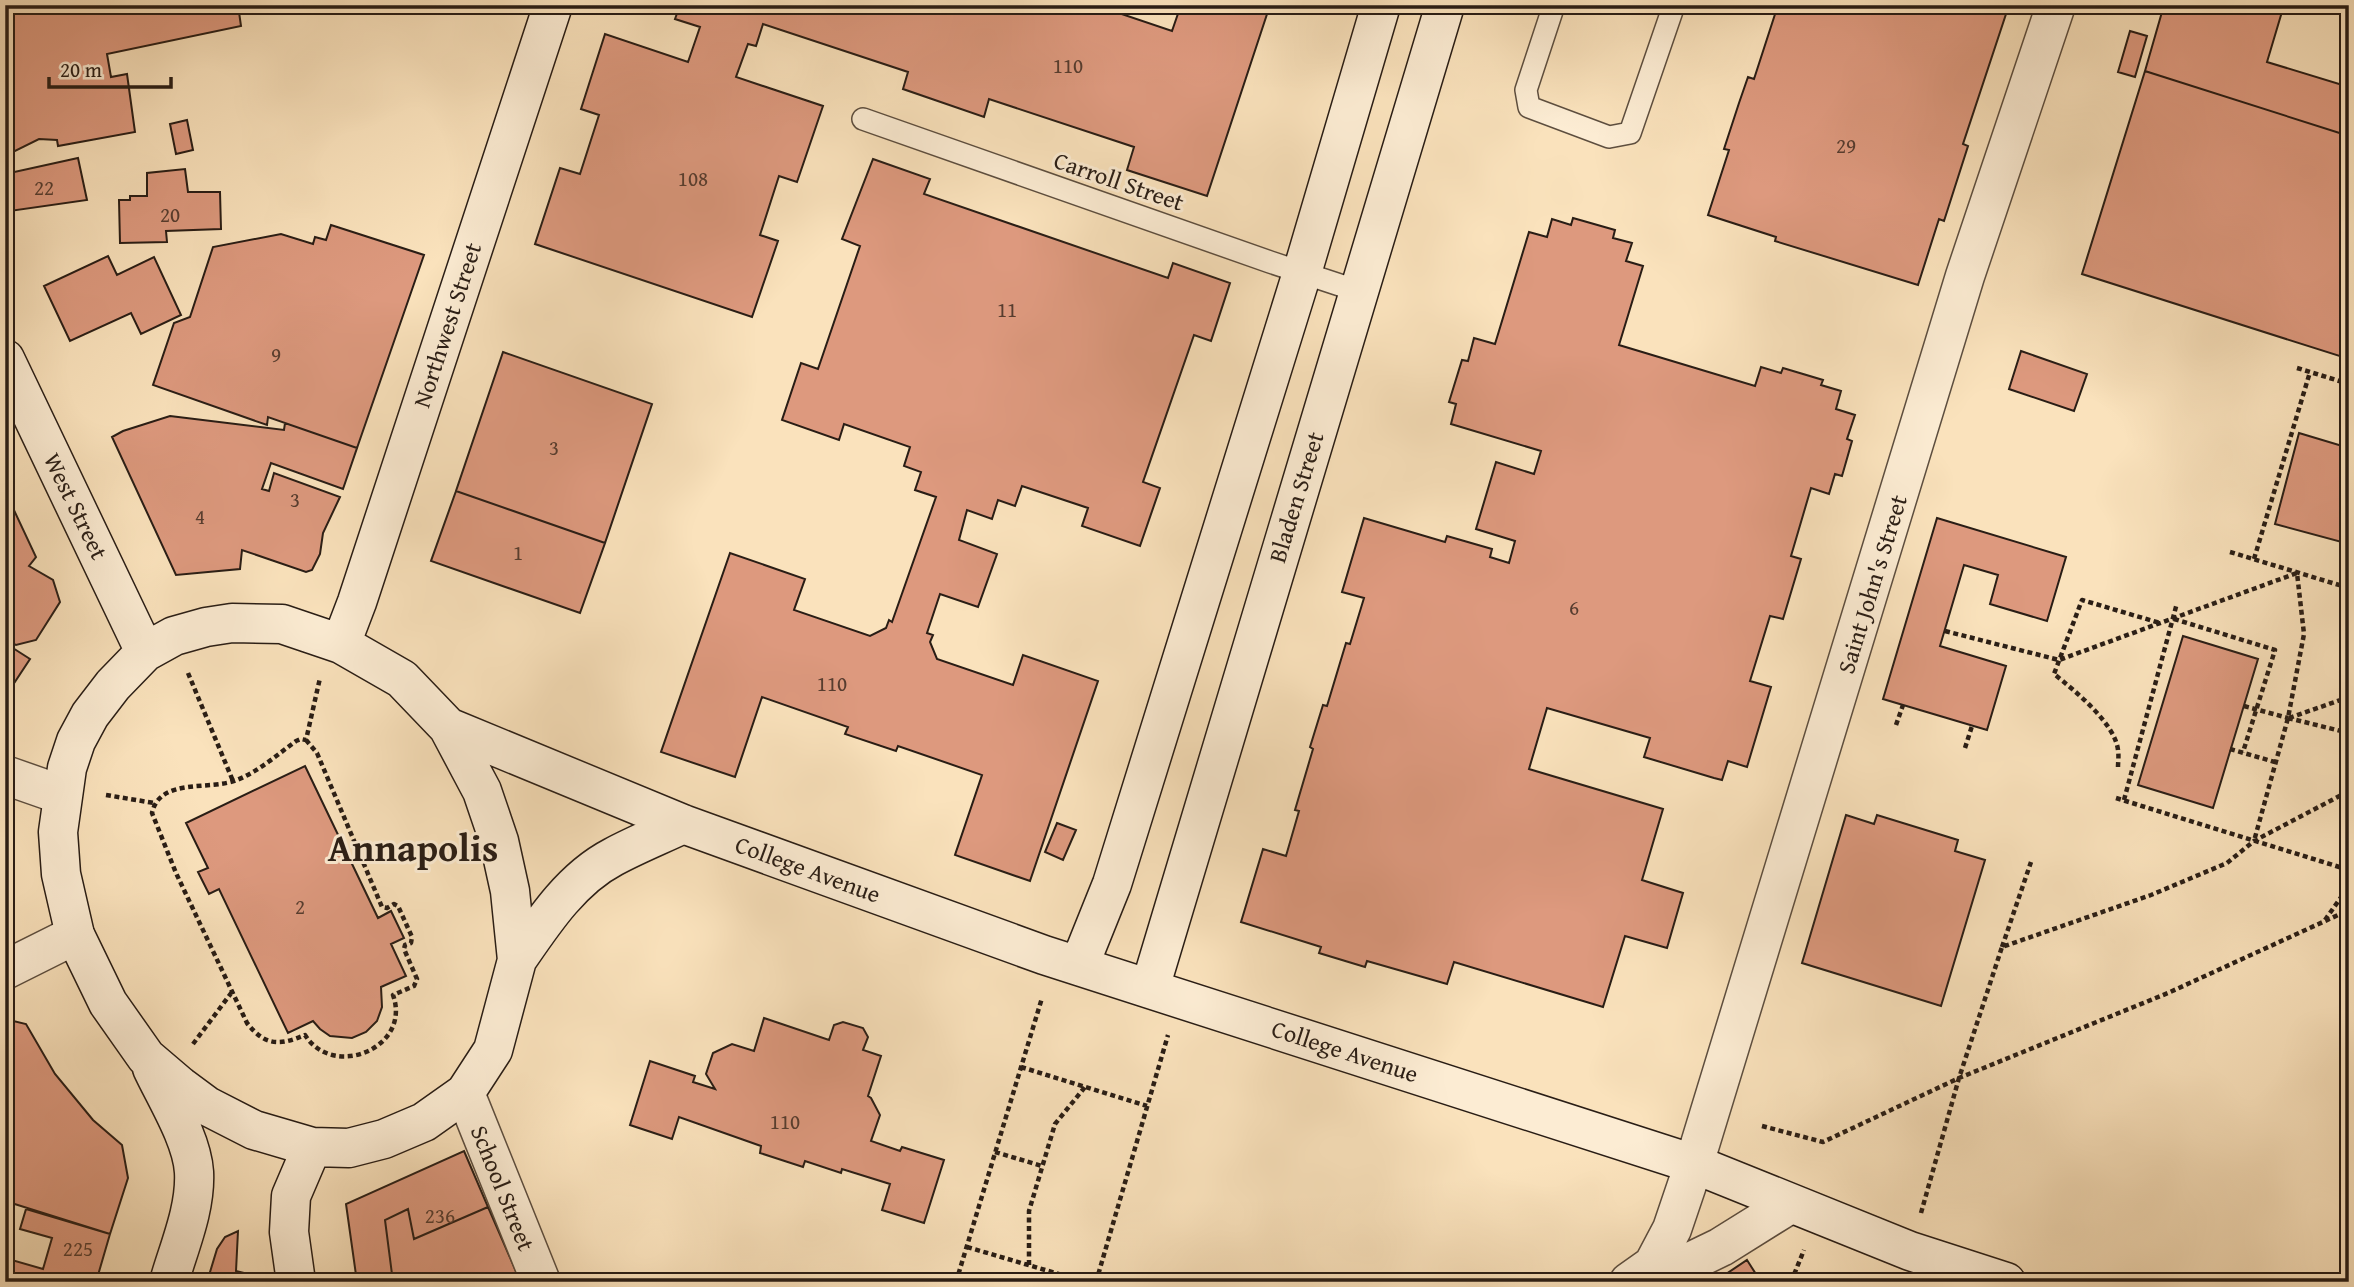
<svg xmlns="http://www.w3.org/2000/svg" width="2354" height="1287" viewBox="0 0 2354 1287" font-family="'Gentium Book Plus',serif">
  <rect width="100%" height="100%" fill="#fae2bc"/>
  <filter id="stains"><feTurbulence type="fractalNoise" baseFrequency=".00286" numOctaves="4"/><feColorMatrix values="0 0 0 0 .2 0 0 0 0 .09 0 0 0 0 .02 0 0 0 .5 -.17"/></filter>
  <radialGradient id="worn" r=".72"><stop offset=".6" stop-color="#630" stop-opacity="0"/><stop offset="1" stop-color="#630" stop-opacity=".3"/></radialGradient>
  <path fill="#dd997e" stroke="#291d15" stroke-width="2" d="M5 5H238L241 26 107 54 111 77 127 74 135 132 58 146 57 140 39 139 5 156Z
    M680 5H1095L1172 31 1181 5H1270L1207 196 1127 170 1134 147 989 99 984 117 903 89 908 72 763 24 756 46 748 44 736 77 823 106 797 182 779 176 760 235 778 241 752 317 535 244 560 168 580 174 599 115 581 109 605 34 688 62 700 27 675 19Z
    M1778 5H2009L1963 144 1968 146 1944 221 1939 219 1918 285 1775 241 1776 237 1708 215 1729 150 1724 149 1739 103 1748 77 1754 79Z
    M2164 5H2284L2267 62 2349 87V136L2145 71Z
    M2130 31 2147 36 2135 77 2118 72Z
    M2145 71 2349 136V359L2082 274Z
    M187 120 193 150 176 154 170 124Z
    M78 158 87 200 10 211 5 200V174Z
    M873 159 930 179 924 194 1168 278 1173 263 1230 283 1211 341 1194 335 1143 482 1160 488 1140 546 1082 526 1088 508 1022 486 1015 506 998 500 992 519 967 510 959 540 997 554 978 607 940 594 927 633 933 635 930 642 937 659 1013 685 1023 655 1098 681 1030 881 955 855 982 775 898 746 896 751 845 734 848 727 762 697 735 777 661 752 730 553 805 579 794 610 870 636 886 628 889 620 892 622 936 497 915 490 921 472 904 466 910 447 844 424 839 440 782 420 801 363 818 369 860 246 842 239Z
    M185 169 188 192H220L221 229 166 231 167 242 120 243 119 200H130V196H147V173Z
    M1573 218 1615 230 1613 238 1632 243 1626 261 1643 266 1619 345 1755 386 1761 367 1781 373 1783 368 1823 380 1821 385 1841 391 1836 409 1855 415 1847 439 1852 441 1842 476 1835 474 1829 494 1811 488 1791 556 1801 559 1783 619 1770 616 1750 681 1771 687 1747 767 1728 761 1722 780 1714 778 1644 757 1650 738 1547 708 1529 769 1663 809 1642 880 1683 893 1667 948 1625 936 1603 1007 1454 962 1447 984 1367 961 1365 967 1319 953 1321 947 1241 922 1263 849 1286 856 1299 811 1295 810 1313 749 1310 747 1323 705 1327 706 1346 643 1350 644 1364 598 1342 592 1364 518 1445 542 1447 536 1492 549 1490 557 1509 563 1515 541 1476 529 1496 462 1534 474 1541 451 1451 424 1456 404 1449 402 1462 360 1468 361 1474 338 1495 344 1529 232 1547 237 1552 219 1571 225Z
    M331 225 424 255 357 448 268 417 267 425 153 385 174 323 190 317 213 247 281 234 313 244 315 237 326 240Z
    M108 256 117 275 154 257 181 315 141 334 131 313 70 341 44 286Z
    M2021 351 2087 374 2074 411 2009 389Z
    M503 352 652 404 605 543 456 491Z
    M170 416 284 430 285 423 357 448 343 489 271 463 262 489 269 491 274 473 340 497 323 533 320 554 312 570 306 572 242 550 240 569 176 575 112 437 123 431Z
    M2299 433 2349 448V544L2275 524Z
    M5 491 36 557 29 566 53 580 60 602 36 640 16 645 5 638Z
    M456 491 605 543 580 613 431 561Z
    M1937 518 2066 557 2047 621 1990 604 1998 575 1964 565 1940 646 2006 666 1987 730 1883 699Z
    M2183 636 2258 659 2213 808 2138 785Z
    M5 643 30 659 5 697Z
    M305 766 378 918 391 911 404 938 391 944 406 976 381 987 382 1007 377 1021 366 1032 352 1038 330 1036 320 1029 313 1021 288 1033 219 889 209 894 198 872 208 868 186 823Z
    M1846 815 1874 824 1877 815 1958 840 1955 851 1985 860 1941 1006 1802 963Z
    M1057 823 1076 830 1063 860 1045 852Z
    M764 1018 829 1040 834 1025 843 1022 863 1028 868 1037 863 1050 881 1056 868 1096 871 1098 880 1115 871 1141 900 1151 902 1147 944 1160 924 1223 882 1210 890 1184 842 1169 841 1173 805 1161 803 1167 760 1153 761 1146 679 1117 672 1139 630 1125 650 1061 695 1076 693 1082 715 1089 706 1074 713 1053 732 1044 754 1051Z
    M5 1019 26 1024 55 1074 93 1120 122 1145 128 1178 110 1234 5 1201Z
    M464 1151 488 1207 414 1239 408 1209 385 1220 393 1282H357L346 1204Z
    M488 1207 519 1278 499 1282H393L385 1220 408 1209 414 1239Z
    M26 1209 110 1234 96 1282H5V1258L43 1269 52 1238 20 1229Z
    M238 1231 236 1271 248 1274 246 1282H207L217 1249 225 1237Z
    M1747 1260 1761 1282H1714Z"/>
  <g fill="none" stroke-linecap="round" stroke-linejoin="round">
    <defs>
      <path id="lane" d="M1554 5 1526 90 1529 107 1609 137 1630 133 1674 5
        M863 119 1270 262 1358 291"/>
      <path id="street" d="M5 775 62 795
        M5 970 75 935
        M465 1093 541 1282
        M1653 1265 1692 1261 1721 1247 1790 1204
        M1629 1282 1653 1265 1672 1229 1694 1164 1965 276 2056 5"/>
      <path id="secondary" d="M5 359 145 652
        M232 623 282 624 341 644 402 679 448 727 482 791 499 841 510 891 517 960 493 1050 465 1093 424 1122 384 1139 349 1148 312 1147 254 1130 207 1106 180 1086 146 1057 108 1003 75 935 61 874 58 832 67 768 76 741 90 715 113 685 145 652 174 636 206 627Z
        M341 644 357 602 553 5
        M448 727 683 824 1044 955 1694 1164 1910 1251 2006 1282
        M517 960C543 922 571 879 613 857 635 845 660 835 683 824
        M1079 966 1112 884 1302 273 1381 5
        M1150 988 1445 5
        M152 1068C166 1098 192 1139 194 1172 196 1209 179 1247 169 1282
        M296 1282 289 1232 291 1196 312 1147"/>
    </defs>
    <use href="#lane" stroke="#5d4e3f" stroke-width="24"/>
    <use href="#street" stroke="#5d4e3f" stroke-width="41"/>
    <use href="#secondary" stroke="#291d15" stroke-width="41"/>
    <path stroke="#291d15" stroke-width="4.5" stroke-dasharray="5 3.5" stroke-linecap="butt" d="M2297 368 2349 384
      M2230 552 2349 588
      M2254 559 2310 372
      M2174 619 2275 650 2243 752
      M1945 631 2059 660 2297 573 2304 634 2288 718 2254 841
      M188 673 233 781
      M2288 718 2349 733
      M2289 718 2349 697
      M1896 725 1903 705
      M306 740 317 753 382 907 387 908 394 904 398 906 412 937 411 943 405 945 404 949 417 979 414 986 393 995C412 1048 333 1080 305 1035 279 1046 265 1046 247 1023L176 873 152 813C160 777 210 791 237 780 259 771 277 755 296 741L301 739 306 740 320 678
      M1965 748 1972 726
      M2230 749 2275 762
      M2118 767C2118 762 2119 756 2118 750 2115 723 2074 690 2054 674L2082 600 2160 623
      M106 795 154 803
      M2116 798 2349 870
      M2124 800 2177 603
      M2325 920 2349 886
      M2002 947 2031 862
      M193 1044 232 992
      M1021 1067 1147 1106
      M1762 1126 1823 1142 1959 1078 2168 993 2349 910
      M995 1152 1042 1166
      M1921 1213 1959 1078 2002 947 2151 895 2227 863 2254 841 2349 791
      M967 1247 1086 1282
      M1029 1265V1211L1055 1124 1085 1087
      M956 1282 1042 998
      M1096 1282 1168 1035
      M1791 1282 1804 1250"/>
    <use href="#lane" stroke="#fcecd3" stroke-width="21"/>
    <use href="#street" stroke="#fcecd3" stroke-width="38"/>
    <use href="#secondary" stroke="#fcecd3" stroke-width="38"/>
    <path stroke="#291d15" stroke-width="4.5" stroke-dasharray="5 3.5" stroke-linecap="butt" d="M2244 706 2288 718"/>
  </g>
  <g text-anchor="middle" dominant-baseline="central" stroke-width="6" stroke-linejoin="round" paint-order="stroke">
    <g font-size="21" fill="#563c2f">
      <text x="1068" y="65">110</text>
      <text x="1846" y="145">29</text>
      <text x="693" y="178">108</text>
      <text x="44" y="187">22</text>
      <text x="170" y="214">20</text>
      <text x="1007" y="309">11</text>
      <text x="276" y="354">9</text>
      <text x="554" y="447">3</text>
      <text x="295" y="499">3</text>
      <text x="200" y="516">4</text>
      <text x="518" y="552">1</text>
      <text x="1574" y="607">6</text>
      <text x="832" y="683">110</text>
      <text x="300" y="906">2</text>
      <text x="785" y="1121">110</text>
      <text x="440" y="1215">236</text>
      <text x="78" y="1248">225</text>
    </g>
    <g font-size="24" fill="#291d15" stroke="#fcecd3">
      <text transform="translate(1119 181) rotate(19)">Carroll Street</text>
      <text transform="translate(447 325) rotate(-72)">Northwest Street</text>
      <text transform="translate(1296 497) rotate(-73)">Bladen Street</text>
      <text transform="translate(76 506) rotate(64)">West Street</text>
      <text transform="translate(1872 584) rotate(-73)">Saint John's Street</text>
      <text transform="translate(808 869) rotate(20)">College Avenue</text>
      <text transform="translate(1345 1051) rotate(18)">College Avenue</text>
      <text transform="translate(503 1188) rotate(68)">School Street</text>
    </g>
    <g font-size="38" font-weight="bold" fill="#291d15" stroke="#fcecd3">
      <text x="413" y="847">Annapolis</text>
    </g>
  </g>
  <rect width="2354" height="1287" fill="none" stroke="#fae2bc" stroke-width="28"/>
  <rect x="7" y="7" width="2340" height="1273" fill="none" stroke="#291d15" stroke-width="3.5"/>
  <rect x="14" y="14" width="2326" height="1259" fill="none" stroke="#291d15" stroke-width="2"/>
  <path d="M49 77v10h122v-10" fill="none" stroke="#291d15" stroke-width="3.5"/>
  <text x="60" y="77" font-size="21" fill="#291d15" stroke="#fcecd3" stroke-width="5" paint-order="stroke">20 m</text>
  <rect width="100%" height="100%" filter="url(#stains)"/>
  <rect width="100%" height="100%" fill="url(#worn)"/>
</svg>
